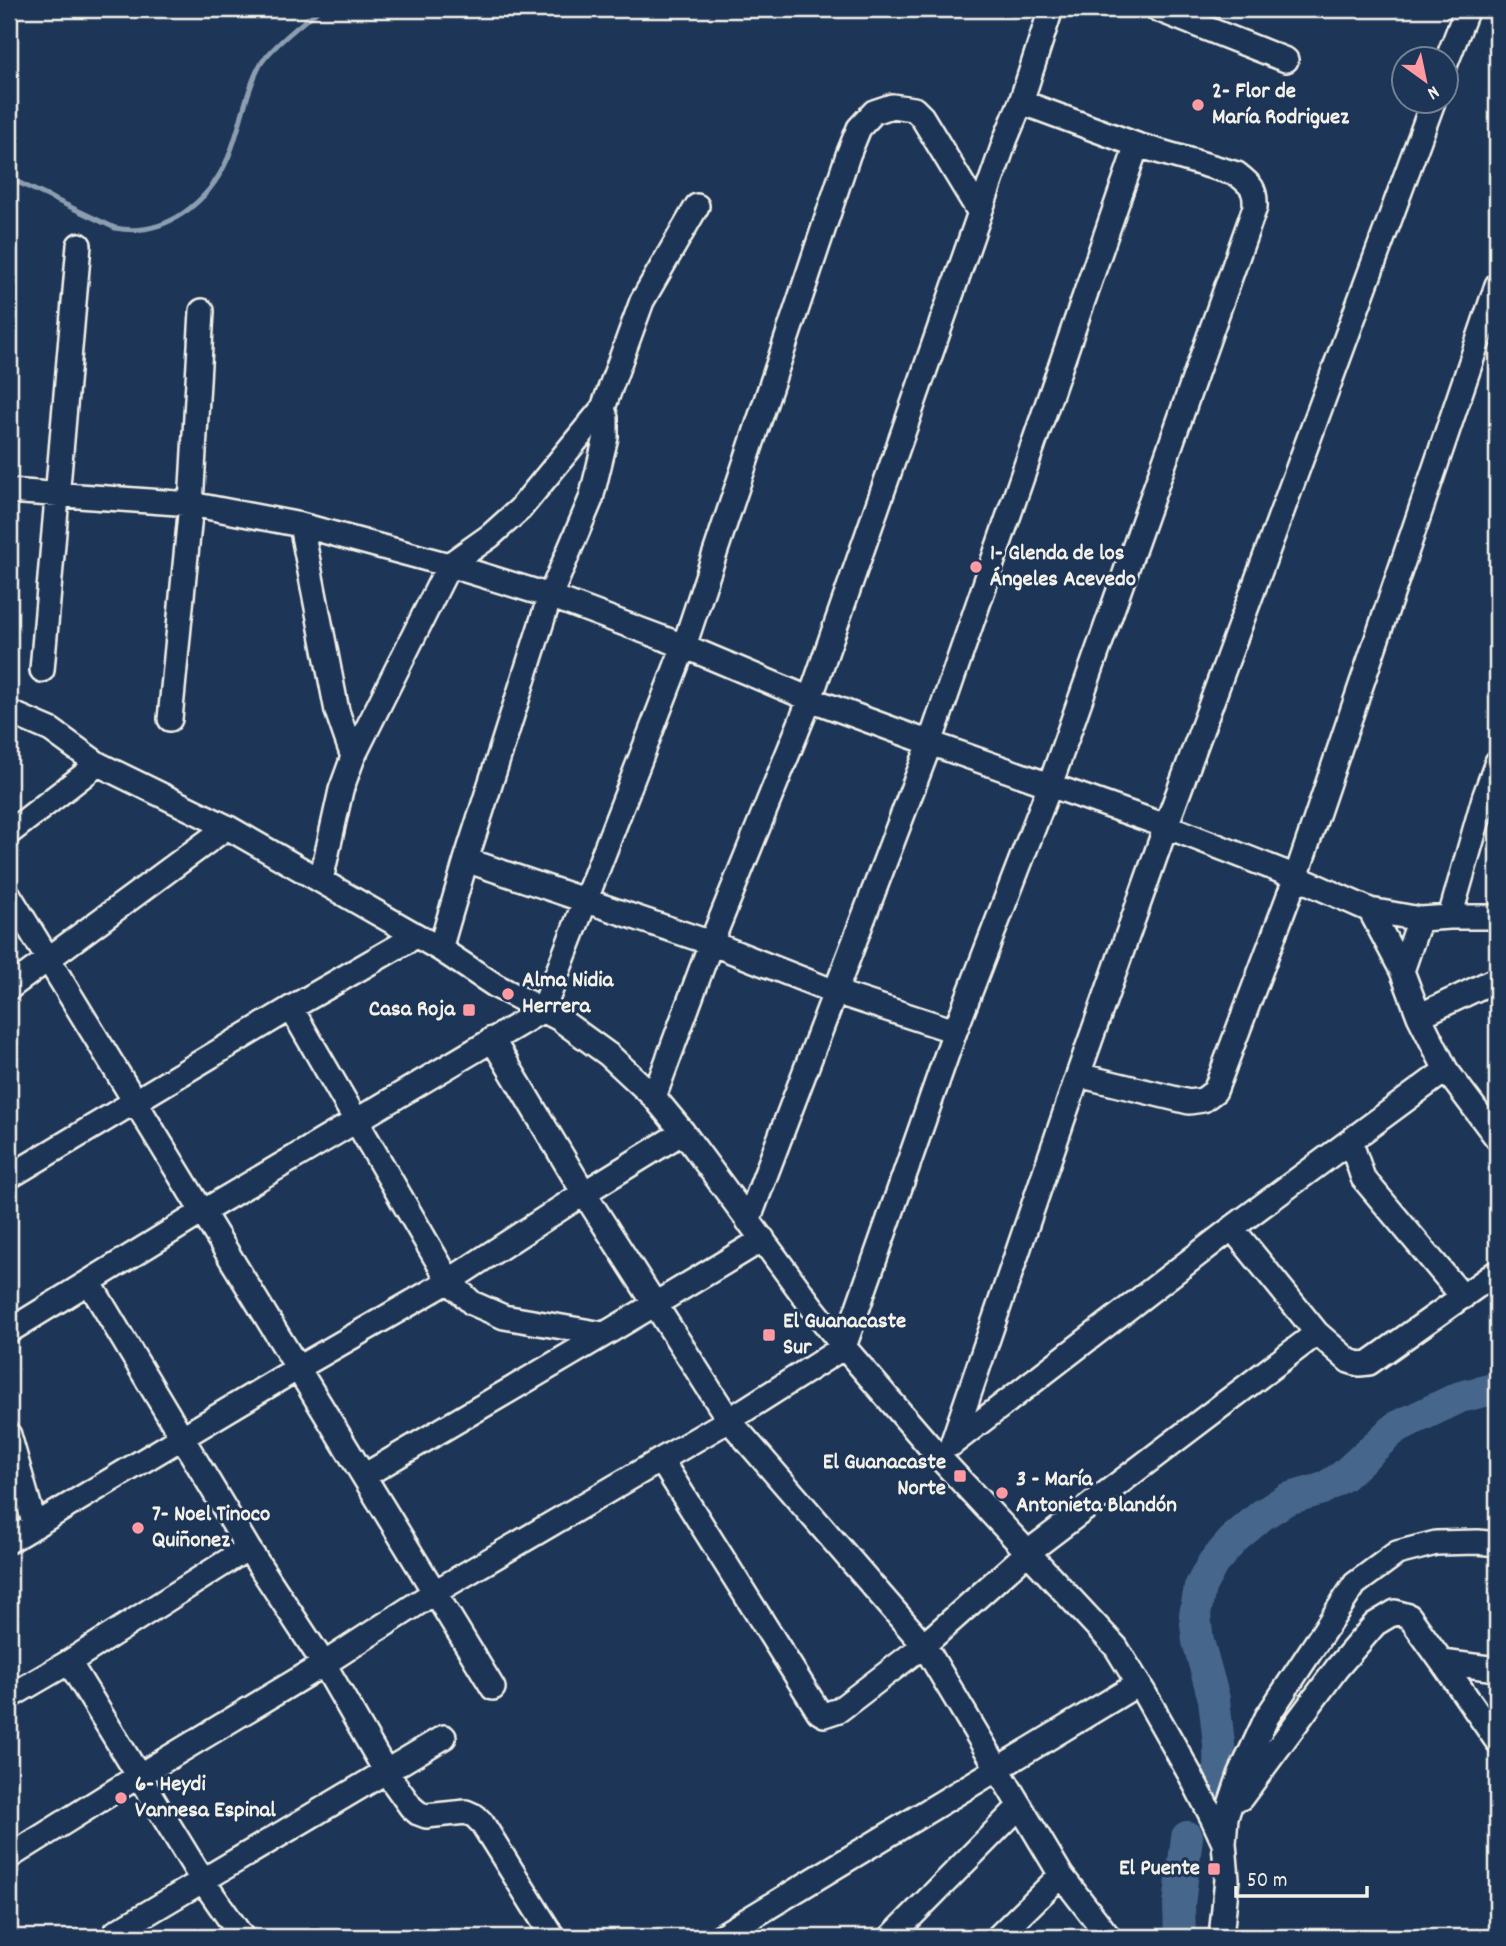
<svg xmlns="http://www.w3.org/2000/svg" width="1506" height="1946" viewBox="0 0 1506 1946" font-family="Dekko,sans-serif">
  <rect width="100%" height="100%" fill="#1d3557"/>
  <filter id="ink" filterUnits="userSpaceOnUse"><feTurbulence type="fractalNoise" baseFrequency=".0143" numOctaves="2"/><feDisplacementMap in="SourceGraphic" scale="14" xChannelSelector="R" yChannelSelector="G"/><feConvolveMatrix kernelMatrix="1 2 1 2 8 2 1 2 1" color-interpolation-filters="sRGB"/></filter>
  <g filter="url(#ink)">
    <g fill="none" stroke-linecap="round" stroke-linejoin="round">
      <path stroke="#8c9eb0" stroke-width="5" d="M9 178 115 228C165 238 209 202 228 158 241 128 244 96 259 67 267 51 306 19 321 9"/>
      <path stroke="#46668b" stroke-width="32" d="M1220 1800 1219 1744 1214 1699 1198 1641 1195 1615 1200 1587 1213 1563 1235 1538 1262 1515 1287 1499 1322 1489 1343 1476 1395 1428 1460 1397 1497 1388
        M1180 1937 1179 1905 1187 1837"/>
      <defs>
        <path id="minor" d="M1157 9 1286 60
          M1446 63 1467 9
          M9 491 191 504 301 525 449 565 490 536 520 509 603 408
          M301 525 337 711 353 757
          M42 670 79 245
          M9 712 51 730 98 764 227 827 440 949 496 986 558 1018 609 1055 654 1097 683 1132 812 1307 844 1347 937 1455 1116 1647 1143 1691 1191 1776 1213 1819 1224 1843 1227 1879 1221 1937
          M170 719 191 504 202 311
          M9 833 98 764
          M466 860 711 943 835 992 955 1031
          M321 880 341 790 353 757 449 565 550 596 684 646 810 699 930 743 1166 826 1296 877 1370 910 1402 971 1419 1016 1446 1070
          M9 895 493 1688
          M1370 910 1420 919 1450 917 1484 798 1497 762
          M1450 917H1497
          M440 949 466 860 550 596 591 499 606 437V418L603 408 642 301 697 206
          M1402 971 1420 919
          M9 988 227 827
          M291 1008 449 1281 472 1303 504 1317 603 1334
          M1419 1016 1497 979
          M492 1039 584 1193 729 1420 924 1645 1027 1553 1317 1333
          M1078 1075 1189 1102 1203 1100 1215 1091 1296 877 1497 285
          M654 1097 711 943 810 699 1006 138 1021 102 1051 9
          M1351 1143 1363 1178 1463 1297
          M9 1177 291 1008 416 936
          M748 1221 930 743 1137 145
          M1232 1228 1317 1333 1349 1361 1359 1364 1369 1363 1497 1272
          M89 1282 248 1548 324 1664 386 1772 411 1807 418 1813 426 1816 466 1812 475 1816 482 1823 553 1937
          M9 1331 204 1211 543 1010 684 646 848 155 859 128 874 112 892 106 914 109 922 117 980 213
          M9 1435 35 1526
          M952 1444 1078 1075 1166 826 1433 102
          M952 1444 1232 1228 1446 1070 1497 1138
          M661 1460 819 1712 824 1715 839 1710 924 1645 1061 1875 1109 1937
          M364 1476C497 1397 631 1320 763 1239
          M9 1541 298 1368 449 1281 584 1193 683 1132
          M69 1662 203 1881 242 1937
          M1442 1662 1497 1741
          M9 1697 69 1662 248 1548
          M1241 1798 1337 1668 1375 1624 1395 1612 1409 1616 1442 1662 1497 1669
          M1224 1843 1226 1817 1240 1775 1267 1717 1355 1584 1397 1553 1436 1543 1478 1542 1497 1544
          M9 1857 140 1775 324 1664 435 1592 729 1420 844 1347 955 1031 1050 785 1255 207C1256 189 1251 185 1237 174L1137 145 1021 102
          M116 1932 444 1737
          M719 1937 1138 1684
          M891 1937 1020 1806
          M998 1937 1061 1875"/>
      </defs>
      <use href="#minor" stroke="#f4f1e8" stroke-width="28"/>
      <use href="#minor" stroke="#1d3557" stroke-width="23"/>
    </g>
  </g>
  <g fill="#ff9aa2" stroke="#1d3557" stroke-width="2.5">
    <circle cx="1198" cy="105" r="7"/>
    <circle cx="976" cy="567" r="7"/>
    <circle cx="508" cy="994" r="7"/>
    <rect x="462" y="1003" width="14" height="14" rx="3.5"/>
    <rect x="762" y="1328" width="14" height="14" rx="3.5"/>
    <rect x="953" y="1469" width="14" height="14" rx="3.5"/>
    <circle cx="1002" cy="1493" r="7"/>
    <circle cx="138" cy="1528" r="7"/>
    <circle cx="121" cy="1798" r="7"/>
    <rect x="1207" y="1862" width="14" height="14" rx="3.5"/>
  </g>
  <g text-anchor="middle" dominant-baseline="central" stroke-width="6" stroke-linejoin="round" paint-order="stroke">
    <g font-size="23" font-weight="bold" fill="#f4f1e8" stroke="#1d3557" text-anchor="start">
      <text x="1212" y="92">2- Flor de<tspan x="1212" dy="26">María Rodriguez</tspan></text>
      <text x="990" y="554">1- Glenda de los<tspan x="990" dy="26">Ángeles Acevedo</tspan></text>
      <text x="522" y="981">Alma Nidia<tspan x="522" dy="26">Herrera</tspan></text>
      <text x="455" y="1010" text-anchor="end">Casa Roja</text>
      <text x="783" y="1322">El Guanacaste<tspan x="783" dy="26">Sur</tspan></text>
      <text x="946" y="1463" text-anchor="end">El Guanacaste<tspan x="946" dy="26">Norte</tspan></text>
      <text x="1016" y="1480">3 - María<tspan x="1016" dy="26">Antonieta Blandón</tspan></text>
      <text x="152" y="1515">7- Noel Tinoco<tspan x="152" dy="26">Quiñonez</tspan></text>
      <text x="135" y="1785">6- Heydi<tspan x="135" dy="26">Vannesa Espinal</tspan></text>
      <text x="1200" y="1869" text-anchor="end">El Puente</text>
    </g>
  </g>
  <rect width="1506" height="1946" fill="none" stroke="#1d3557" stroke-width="35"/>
  <rect x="18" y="18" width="1471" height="1911" fill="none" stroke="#f4f1e8" stroke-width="2.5" filter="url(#ink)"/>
  <g transform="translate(1425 80) rotate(147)"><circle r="33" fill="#1d3557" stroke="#738091" stroke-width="2"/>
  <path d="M0-5L12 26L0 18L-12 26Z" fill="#ff9aa2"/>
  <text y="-10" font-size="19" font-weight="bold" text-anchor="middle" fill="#f4f1e8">N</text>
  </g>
  <path d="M1236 1886v10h131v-10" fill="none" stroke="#f4f1e8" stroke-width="3.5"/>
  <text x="1247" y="1886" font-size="21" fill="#f4f1e8" stroke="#1d3557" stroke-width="5" paint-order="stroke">50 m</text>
</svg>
